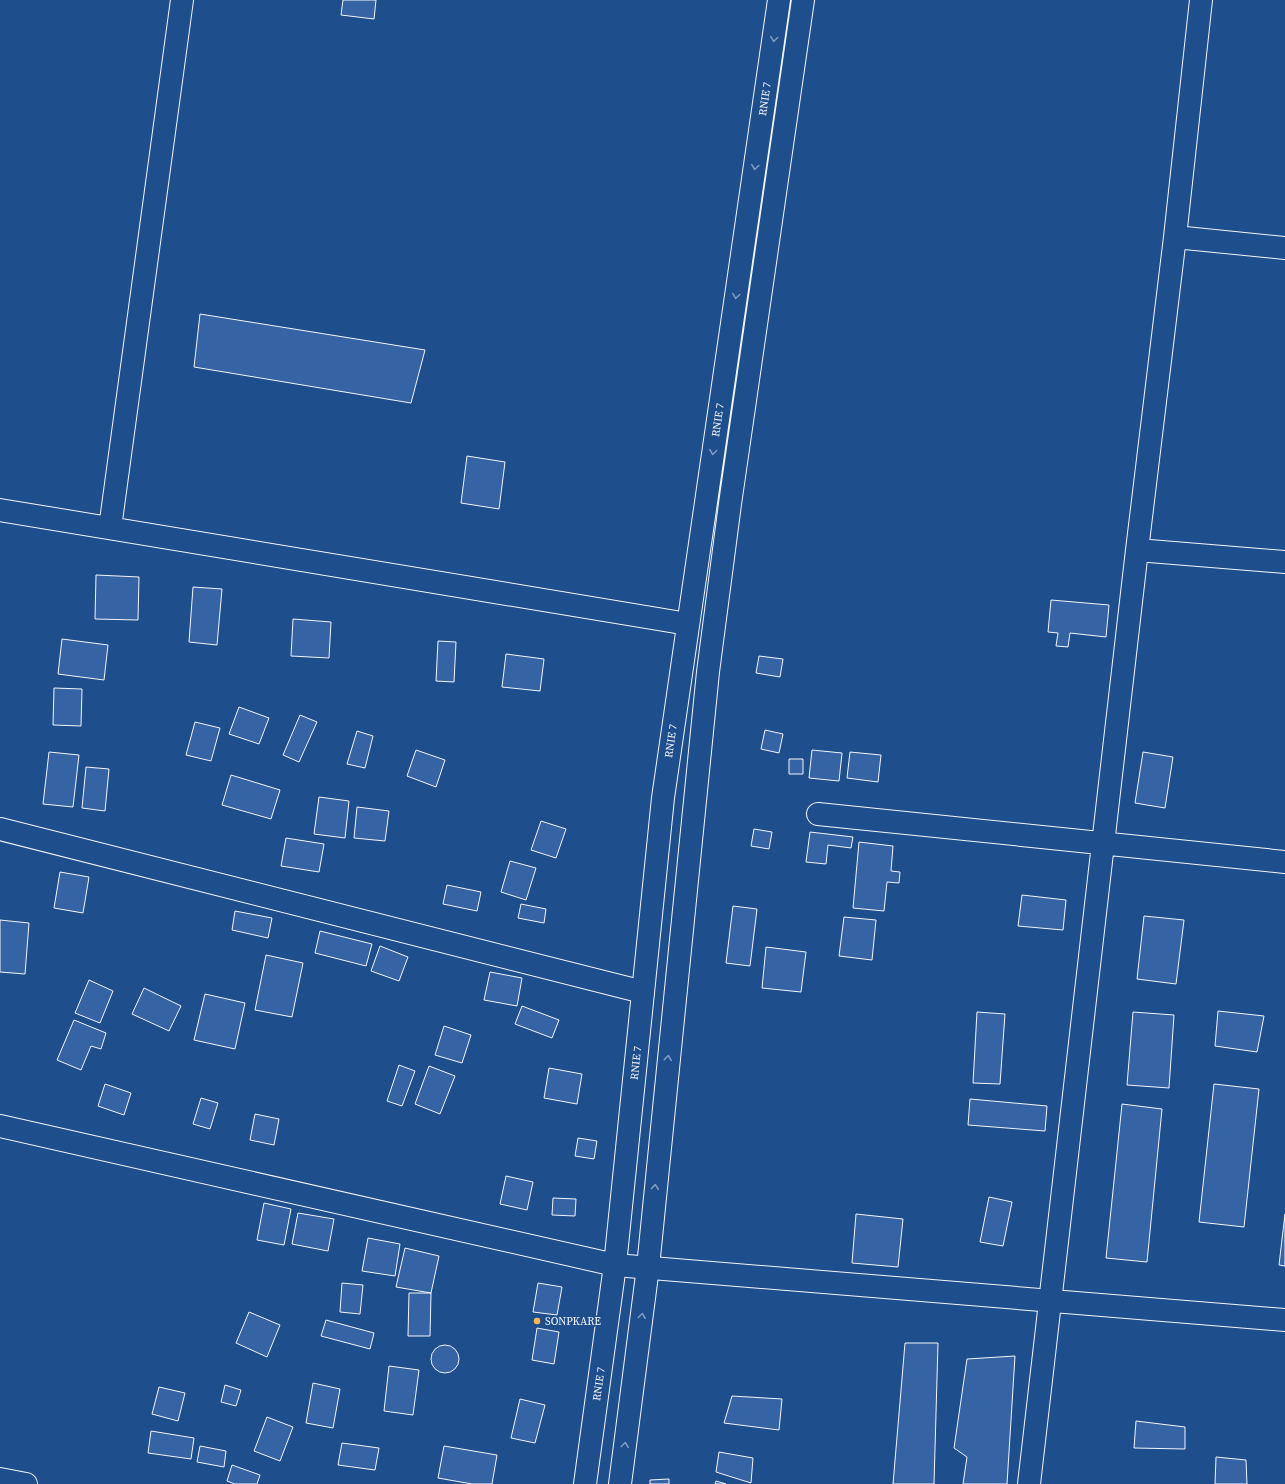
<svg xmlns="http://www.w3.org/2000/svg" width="1285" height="1484" viewBox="0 0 1285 1484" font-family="'Source Serif 4',serif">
  <rect width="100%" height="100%" fill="#1f4e8c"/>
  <path fill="#3563a3" stroke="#f2f6ff" d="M343 0H376L374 19 341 15Z
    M200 314 425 350 411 403 194 367Z
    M467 456 505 462 499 509 461 503Z
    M96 575 139 577 138 620 95 619Z
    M193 587 222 589 217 645 189 642Z
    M1051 600 1109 605 1106 637 1070 633 1068 647 1056 646 1058 633 1048 632Z
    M293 619 331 622 329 658 291 656Z
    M62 639 108 645 104 680 58 674Z
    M438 641 456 642 454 682 436 681Z
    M506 654 544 659 540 691 502 687Z
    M759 656 783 659 780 677 756 673Z
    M54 688 82 689 81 726 53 725Z
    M239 707 269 718 259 744 229 734Z
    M300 715 317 722 299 762 283 755Z
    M195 722 220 728 211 761 186 755Z
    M765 730 783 734 779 753 761 749Z
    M357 731 373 736 365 768 347 764Z
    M416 750 445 760 436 787 407 776Z
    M812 750 842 753 839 781 809 778Z
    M49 752 79 755 73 807 43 804Z
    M850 752 881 755 878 782 847 778Z
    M1143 752 1173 757 1165 808 1135 803Z
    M789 759H803V774H789Z
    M86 767 109 769 105 811 82 808Z
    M231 775 280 790 271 819 222 805Z
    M319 797 349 801 345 838 314 834Z
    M357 807 389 811 385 841 354 838Z
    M541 821 566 829 556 858 531 850Z
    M754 829 772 832 769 849 751 846Z
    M810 832 853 837 851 848 828 845 826 864 806 862Z
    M286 838 324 844 319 872 281 866Z
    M859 842 893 846 891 871 900 872 899 883 887 882 884 911 853 908Z
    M510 861 536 868 526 900 501 892Z
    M60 872 89 877 83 913 54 908Z
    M447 885 481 892 477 911 443 904Z
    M1022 895 1066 900 1063 930 1018 926Z
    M521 904 546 909 544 923 518 918Z
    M733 906 757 909 750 966 726 963Z
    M235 911 272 918 268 938 232 930Z
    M1144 916 1184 920 1176 984 1137 979Z
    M844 917 876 920 872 960 839 956Z
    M0 920 29 923 25 974 0 972Z
    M320 931 372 944 366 966 315 953Z
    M380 946 408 957 399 981 371 971Z
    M766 947 806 952 801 992 762 988Z
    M266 955 303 963 292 1017 255 1010Z
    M490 972 522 978 517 1006 484 1000Z
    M89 980 113 991 100 1023 75 1013Z
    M144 988 181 1006 169 1031 132 1014Z
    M205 994 245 1003 235 1049 194 1040Z
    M522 1006 559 1020 552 1038 515 1024Z
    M1218 1011 1264 1016 1257 1052 1215 1046Z
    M977 1012 1005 1014 1000 1084 973 1083Z
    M1133 1012 1174 1015 1169 1088 1127 1085Z
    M74 1020 106 1033 101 1049 91 1046 81 1070 57 1060Z
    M444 1026 471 1035 462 1063 435 1055Z
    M399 1065 415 1071 402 1106 387 1101Z
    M429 1066 455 1076 440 1114 415 1104Z
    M549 1068 582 1074 577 1104 544 1098Z
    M105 1084 131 1093 124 1115 98 1106Z
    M1214 1084 1259 1089 1244 1227 1199 1222Z
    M201 1098 218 1103 210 1129 193 1124Z
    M970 1099 1047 1106 1045 1131 968 1125Z
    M1122 1104 1162 1109 1147 1262 1106 1258Z
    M255 1114 279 1119 274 1145 250 1140Z
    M578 1138 597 1141 594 1159 575 1156Z
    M506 1176 533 1182 527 1210 500 1204Z
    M989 1197 1012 1202 1003 1246 980 1242Z
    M553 1198 576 1199 575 1216 552 1215Z
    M264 1203 291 1209 284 1245 257 1240Z
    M298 1213 334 1219 328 1251 292 1244Z
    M856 1214 903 1219 898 1267 852 1263Z
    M1285 1214V1266L1279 1265Z
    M368 1238 400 1244 395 1276 362 1271Z
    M405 1248 439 1256 431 1293 396 1287Z
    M342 1283 363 1285 360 1314 340 1312Z
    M538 1283 562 1287 557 1315 533 1312Z
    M409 1293H431L430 1336H408Z
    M249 1312 280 1325 267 1357 236 1343Z
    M326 1320 374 1333 370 1349 321 1336Z
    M537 1328 559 1332 554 1364 532 1360Z
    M905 1343H938L934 1484H893Z
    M431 1359a14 14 0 1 1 28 0a14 14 0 1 1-28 0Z
    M1015 1356 1007 1484H963L967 1457 954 1448 967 1359Z
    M389 1366 419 1370 413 1415 384 1411Z
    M313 1383 340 1389 333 1428 306 1423Z
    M225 1385 241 1390 236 1406 221 1402Z
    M159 1387 185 1393 178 1421 152 1414Z
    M732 1396 782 1399 779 1430 724 1423Z
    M520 1399 545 1405 535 1443 511 1438Z
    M267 1417 293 1427 280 1461 254 1451Z
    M1136 1421 1185 1427V1449L1134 1448Z
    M151 1431 194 1438 191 1459 148 1453Z
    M342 1443 379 1448 375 1470 338 1465Z
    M200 1446 226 1451 224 1467 197 1462Z
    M444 1446 497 1455 492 1484H472L438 1478Z
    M719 1452 753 1458 751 1483 716 1472Z
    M1216 1457 1246 1460 1247 1484H1215Z
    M232 1465 260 1475 257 1484H235L227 1481Z
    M669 1479V1484H650V1480Z
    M716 1481 726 1484H715Z"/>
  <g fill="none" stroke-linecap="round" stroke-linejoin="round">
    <defs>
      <path id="minor" d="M1175 237 1285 248
        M0 510 688 624
        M110 528 182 0
        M1137 550 1285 562
        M818 814 1285 862
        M0 829 643 992
        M0 1126 615 1265 1285 1320
        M0 1479 26 1484
        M1029 1484 1137 550 1175 237 1201 0"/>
      <path id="major" d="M585 1484 615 1265 663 798 779 0
        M620 1484 648 1267 708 672 730 504 803 0"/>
    </defs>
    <use href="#minor" stroke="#f2f6ff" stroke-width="24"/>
    <use href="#major" stroke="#f2f6ff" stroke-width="24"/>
    <use href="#minor" stroke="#1f4e8c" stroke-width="22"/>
    <use href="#major" stroke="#1f4e8c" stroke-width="22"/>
  </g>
  <defs><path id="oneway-chevron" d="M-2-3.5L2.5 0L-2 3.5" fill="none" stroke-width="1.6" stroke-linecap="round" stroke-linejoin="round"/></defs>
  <g stroke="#7e9ac0">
    <use href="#oneway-chevron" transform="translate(774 39) rotate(98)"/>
    <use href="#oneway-chevron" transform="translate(755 167) rotate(98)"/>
    <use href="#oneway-chevron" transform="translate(736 296) rotate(98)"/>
    <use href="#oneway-chevron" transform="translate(713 452) rotate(98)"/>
    <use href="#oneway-chevron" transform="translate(668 1058) rotate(-84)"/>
    <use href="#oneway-chevron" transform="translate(655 1187) rotate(-85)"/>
    <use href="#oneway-chevron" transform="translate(642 1316) rotate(-83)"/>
    <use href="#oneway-chevron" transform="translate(625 1445) rotate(-83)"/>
  </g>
  <circle fill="#ffb74d" stroke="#1f4e8c" stroke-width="1.5" cx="537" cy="1321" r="4"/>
  <g text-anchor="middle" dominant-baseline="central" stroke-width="3" stroke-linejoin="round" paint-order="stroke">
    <g font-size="11" fill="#f2f6ff" stroke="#1f4e8c">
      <text transform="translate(765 99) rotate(-82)">RNIE 7</text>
      <text transform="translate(718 420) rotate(-82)">RNIE 7</text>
      <text transform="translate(671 741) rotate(-82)">RNIE 7</text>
      <text transform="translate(636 1063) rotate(-84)">RNIE 7</text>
      <text transform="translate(599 1384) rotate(-82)">RNIE 7</text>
    </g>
    <g font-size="11" fill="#f2f6ff" stroke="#1f4e8c" text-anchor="start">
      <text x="545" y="1321">SONPKARE</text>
    </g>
  </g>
</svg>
